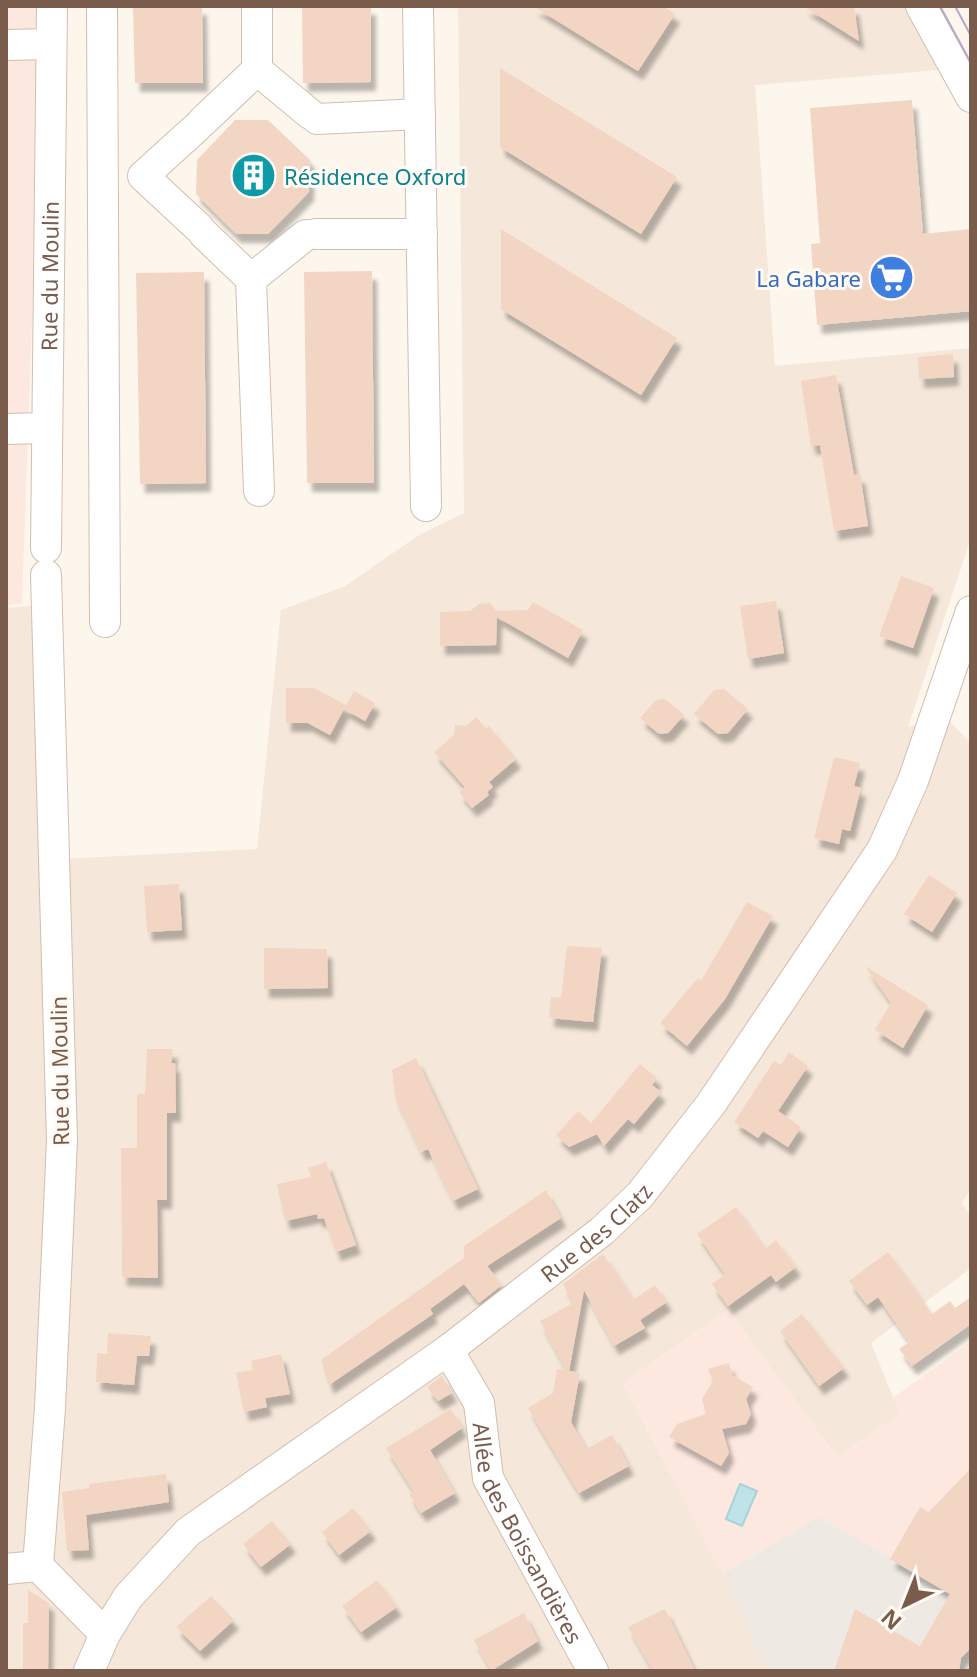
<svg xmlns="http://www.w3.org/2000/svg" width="977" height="1677" viewBox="0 0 977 1677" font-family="'Noto Sans',sans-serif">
  <defs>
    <filter id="shadow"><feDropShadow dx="5" dy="9" stdDeviation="2" flood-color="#0004"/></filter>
  </defs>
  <rect width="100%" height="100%" fill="#fdf6ec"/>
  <path fill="#f5e8da" d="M458 6H913L951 69 755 85 775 366 971 348V538L908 727 945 716 971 744V1189L962 1203 971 1217V1268L871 1343 900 1414 837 1457 728 1310 623 1383 723 1574 767 1671H6V608L31 606 40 860 257 849 281 610 345 586 419 535 464 513Z"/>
  <path fill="#fde8e0" d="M6 6H43L22 604 6 605Z
    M728 1310 837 1457 900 1414 893 1398 971 1341V1601L818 1517 723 1574 623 1383Z"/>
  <path fill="#efe9e4" d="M818 1517 971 1601V1671H767L723 1574Z"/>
  <path fill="#bfe3e8" stroke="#a5d3da" stroke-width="2" d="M740 1484 757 1491 742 1526 726 1519Z"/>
  <path fill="#f3d5c3" filter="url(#shadow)" d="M133 6H202L203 83H135Z
    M302 6H371V82L303 83Z
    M533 6H663L675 14 638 71Z
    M803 6H854L859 41Z
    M500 68 677 177 641 234 500 147Z
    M912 100 923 234 971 229V311L817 325 811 244 820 243 810 108Z
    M235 120H268L310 160 309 192 268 234H236L196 194 197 160Z
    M501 229 677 338 641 395 501 309Z
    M372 271 374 483H307L304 272Z
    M204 272 206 483 140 484 136 273Z
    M953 354 954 377 919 379 918 357Z
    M836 375 854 475 860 474 868 526 834 531 820 445 811 446 801 381Z
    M901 576 934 588 913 648 879 636Z
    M776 601 784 653 748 659 740 606Z
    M533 602 583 630 568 658 497 617 496 645 440 646V612L470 611 479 604 490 603 496 611 528 610Z
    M286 688H314L346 705 330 735 308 723H286Z
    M724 689 748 709 728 733 718 734 694 714 714 690Z
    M354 691 375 703 365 721 344 709Z
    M665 699 684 715 668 733 659 734 640 718 656 700Z
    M476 717 486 729 489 726 516 759 489 782 493 787 487 792 489 795 472 808 459 792 465 787 434 752 454 735 455 725 466 726Z
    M834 757 860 763 854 786 861 788 850 831 842 829 839 844 814 838Z
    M929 875 957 893 932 932 904 914Z
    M179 884 182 930 147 932 144 886Z
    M747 902 773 916 725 999 687 1046 660 1023 698 978 701 981Z
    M567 946 602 948 593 1022 549 1018 551 997 561 998Z
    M264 948 327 949 328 988 264 989Z
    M865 966 928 1005 903 1048 875 1030 891 1003Z
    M147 1049H173L171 1063H175L176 1113H167V1200H157L158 1278 122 1277 121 1148H137V1094H145Z
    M789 1052 808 1066 778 1111 801 1127 788 1147 763 1131 758 1138 734 1122 774 1061 781 1065Z
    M416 1058 478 1189 453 1201 428 1149 421 1152 395 1097 392 1070Z
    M640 1064 657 1078 652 1085 661 1092 634 1124 628 1119 604 1146 597 1134 569 1147 556 1135 578 1111 591 1123Z
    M326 1162 356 1245 336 1252 324 1218 318 1219 317 1214 285 1221 277 1184 311 1177 308 1168Z
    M546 1190 561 1218 487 1266 502 1285 479 1303 464 1284 430 1309 433 1314 329 1385 321 1360 464 1258V1246Z
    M736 1207 765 1249 776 1240 796 1267 776 1282 771 1275 728 1306 712 1284 725 1274 697 1234Z
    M888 1252 932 1314 950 1301 955 1308 971 1297V1324L912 1366 899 1349 909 1342 878 1297 867 1305 849 1281Z
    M603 1254 633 1300 655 1285 667 1302 640 1320 645 1328 614 1346 584 1290 569 1371 580 1373 571 1422 586 1449 612 1435 629 1466 579 1493 528 1408 553 1393 557 1369 566 1370 540 1321 573 1303 563 1284Z
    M802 1314 844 1368 819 1386 780 1331Z
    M108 1333 151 1336 149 1356H137L134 1385 96 1382 97 1353 107 1354Z
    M281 1354 290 1394 265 1398 267 1407 244 1412 236 1373 253 1370 251 1361Z
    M729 1363 732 1375 753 1387 746 1399 751 1414 746 1424 722 1429 729 1453 721 1466 669 1437 677 1424 706 1414 702 1399 713 1381 708 1369Z
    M442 1376 452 1393 438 1401 427 1387Z
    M451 1409 462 1428 430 1450 455 1493 421 1513 409 1494 414 1492 386 1448Z
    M971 1468V1648L961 1658 959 1671H834L855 1609 920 1646 950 1594 890 1559 920 1507 929 1512Z
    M166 1474 169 1502 86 1515 89 1550 67 1551 62 1492 89 1488V1484Z
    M353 1508 371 1531 339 1555 322 1532Z
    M272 1521 291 1544 261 1567 243 1544Z
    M377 1580 397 1607 361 1632 342 1606Z
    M28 1590 49 1603 48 1671H23V1623H28Z
    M211 1596 234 1620 200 1651 176 1627Z
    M665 1609 695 1671H653L628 1627Z
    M524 1613 538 1641 491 1671 474 1640Z"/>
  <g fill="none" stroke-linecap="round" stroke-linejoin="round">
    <defs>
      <g id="minor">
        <path d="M102 6 105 622"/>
        <path d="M418 6 426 506"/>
        <path d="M921 6 971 97"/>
        <path d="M6 45 50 44"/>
        <path d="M257 70 310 114"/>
        <path d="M317 119 420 114"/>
        <path d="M202 122 257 70V6"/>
        <path d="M196 128 143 176 199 228"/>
        <path d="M204 234 251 279 306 235"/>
        <path d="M316 234H422"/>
        <path d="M251 279 259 491"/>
        <path d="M6 429 45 428"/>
        <path id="s1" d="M46 548 52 6"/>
        <path id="s2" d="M448 1350 479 1403 488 1478 593 1671"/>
        <path id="s3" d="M38 1566 105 1634 128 1597 188 1532 448 1350 602 1231 640 1195 711 1104 882 850 913 781 971 611"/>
        <path d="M38 1566 50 1408 62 1140 46 575"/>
        <path d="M6 1569 38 1566"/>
        <path d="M89 1671 105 1634"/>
      </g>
    </defs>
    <use href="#minor" stroke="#d1beb0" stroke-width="32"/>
    <use href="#minor" stroke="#fff" stroke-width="30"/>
    <path stroke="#b9a8c9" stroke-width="2" d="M940 6 971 63
      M955 6 971 36"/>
  </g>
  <defs>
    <symbol id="building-disc" viewBox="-11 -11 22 22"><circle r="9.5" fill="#0f9aa8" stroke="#fffaf3"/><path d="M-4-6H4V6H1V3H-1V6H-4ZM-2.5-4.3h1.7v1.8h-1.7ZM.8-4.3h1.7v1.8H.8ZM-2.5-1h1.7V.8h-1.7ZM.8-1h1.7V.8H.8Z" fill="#fff"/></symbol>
    <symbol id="supermarket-disc" viewBox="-11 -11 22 22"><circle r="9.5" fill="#3f7fe0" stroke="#fffaf3"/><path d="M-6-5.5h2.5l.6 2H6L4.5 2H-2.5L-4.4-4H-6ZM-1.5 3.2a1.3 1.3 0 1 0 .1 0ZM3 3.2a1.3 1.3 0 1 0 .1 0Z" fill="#fff"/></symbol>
  </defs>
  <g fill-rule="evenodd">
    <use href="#building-disc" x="228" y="150" width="51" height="51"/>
    <use href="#supermarket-disc" x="866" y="252" width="51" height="51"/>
  </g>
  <g text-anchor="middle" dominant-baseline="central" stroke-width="6" stroke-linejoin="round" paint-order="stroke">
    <g font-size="22" fill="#0d838f" stroke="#fffaf3" text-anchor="start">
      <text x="284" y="176">Résidence Oxford</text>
    </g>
    <g font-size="22" fill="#7a5c4d" stroke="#fffaf3">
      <text stroke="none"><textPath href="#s1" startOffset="272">Rue du Moulin</textPath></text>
      <text transform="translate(59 1071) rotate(-91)">Rue du Moulin</text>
      <text stroke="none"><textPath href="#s3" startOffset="734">Rue des Clatz</textPath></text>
      <text stroke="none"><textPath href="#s2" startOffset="202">Allée des Boissandières</textPath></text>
    </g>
    <g font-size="22" fill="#366cbe" stroke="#fffaf3" text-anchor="end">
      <text x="861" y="278">La Gabare</text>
    </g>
  </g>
  <rect width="977" height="1677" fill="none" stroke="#7a5c4d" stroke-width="16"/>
  <g transform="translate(905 1605) rotate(223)" stroke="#fffaf3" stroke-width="6" paint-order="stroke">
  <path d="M0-6L14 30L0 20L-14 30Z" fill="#7a5c4d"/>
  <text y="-12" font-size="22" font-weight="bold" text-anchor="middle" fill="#7a5c4d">N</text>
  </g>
</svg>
